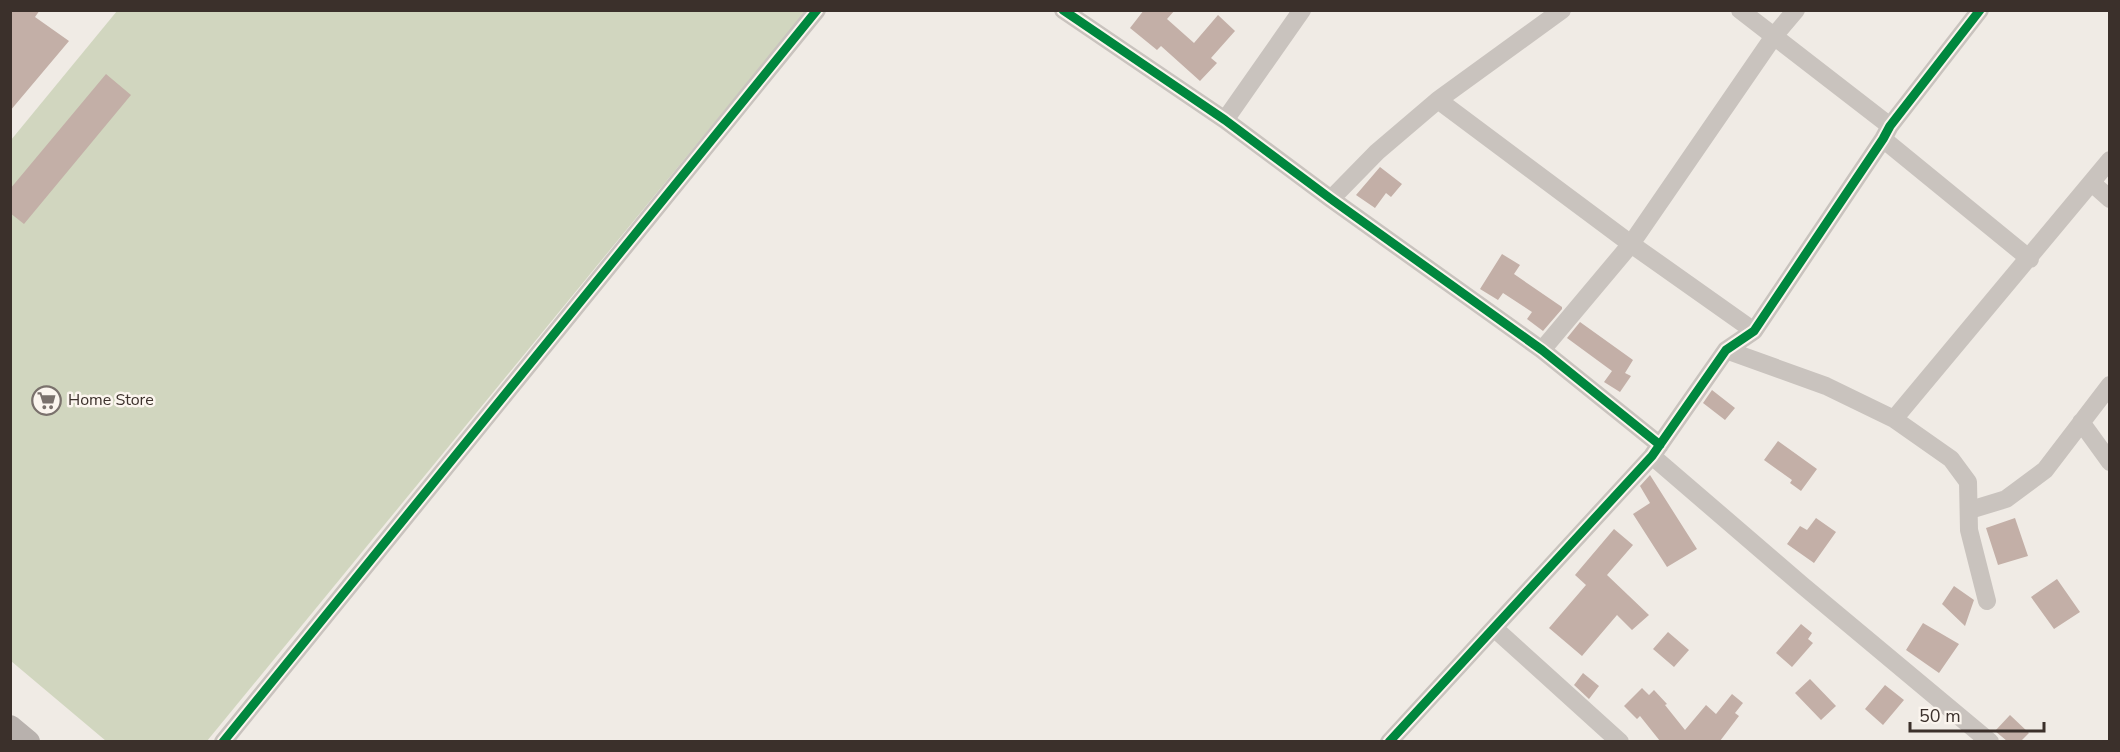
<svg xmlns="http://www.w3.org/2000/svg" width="2120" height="752" viewBox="0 0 2120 752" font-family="'Nunito Sans',sans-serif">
  <rect width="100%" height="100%" fill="#f0ebe5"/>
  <path fill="#d1d6bf" d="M117 11H806L207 741H106L11 661V140Z"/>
  <path fill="#c3afa7" d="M10 10H40L35 17 69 41 10 111Z
    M1144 10H1175L1167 19 1194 43 1218 15 1235 31 1211 58 1217 63 1200 81 1161 46 1157 50 1130 28Z
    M106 74 131 95 24 224 10 213V189Z
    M1380 167 1402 184 1391 197 1386 193 1375 208 1356 195Z
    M1502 254 1520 265 1514 274 1562 307V309L1543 331 1527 319 1532 312 1503 293 1498 300 1480 289Z
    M1580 322 1633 360 1625 373 1631 376 1620 392 1604 382 1612 371 1567 338Z
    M1712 390 1735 408 1725 420 1703 403Z
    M1778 441 1817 469 1801 491 1790 483 1792 480 1764 460Z
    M1650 475 1697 549 1667 567 1633 514 1650 503 1640 486Z
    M1816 518 1836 532 1814 563 1787 544 1800 526 1807 530Z
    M2015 518 2028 556 1998 565 1986 528Z
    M1614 529 1633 545 1607 575 1649 615 1632 630 1617 615 1582 656 1549 628 1586 585 1575 575Z
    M2057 579 2080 612 2054 629 2031 597Z
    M1954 586 1974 600 1965 626 1942 604Z
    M1923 623 1959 644 1939 673 1906 650Z
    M1801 624 1812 633 1808 639 1813 643 1792 667 1776 653Z
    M1668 632 1689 650 1674 667 1653 649Z
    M1583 673 1599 686 1589 699 1574 685Z
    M1810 679 1836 706 1821 720 1795 693Z
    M1885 685 1904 700 1883 725 1865 709Z
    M1642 688 1649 695 1654 690 1667 704 1665 705 1685 730 1706 705 1716 714 1732 694 1743 703 1735 713 1739 716 1720 741H1660L1640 716 1637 719 1624 706Z
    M2010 715 2029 733 2021 741H2007L1995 731Z"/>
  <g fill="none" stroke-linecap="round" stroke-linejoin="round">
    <path stroke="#c9c3be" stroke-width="18" d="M1063 10 1225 120 1331 199 1542 350 1660 445
      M1740 10 1890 126
      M1438 100 1631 244 1754 331
      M1225 120 1302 10
      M1883 139 2030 259
      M2092 183 2110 199
      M1331 199 1377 152 1438 100 1562 10
      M1542 350 1631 244 1774 36 1796 10
      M1726 350 1826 386 1894 419 1951 459 1968 482 1969 530 1987 601
      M1894 419 2110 160
      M2081 422 2110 462
      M1652 456 1802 585 1990 742
      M1970 510 2006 499 2045 470 2110 385
      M1494 628 1620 742
      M223 742 817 10
      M1389 742 1652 456 1726 350 1754 331 1883 139 1890 126 1980 10"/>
    <path stroke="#b8b1ad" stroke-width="24" d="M10 727 28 742"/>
    <defs>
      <path id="cycleway" d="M1063 10 1225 120 1331 199 1542 350 1660 445
        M223 742 817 10
        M1389 742 1652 456 1726 350 1754 331 1883 139 1890 126 1980 10"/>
    </defs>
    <use href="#cycleway" stroke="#fbf5ee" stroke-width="13"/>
    <use href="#cycleway" stroke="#00873e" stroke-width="9"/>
  </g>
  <defs>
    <symbol id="supermarket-ring" viewBox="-11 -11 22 22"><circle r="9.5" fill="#fbf5ee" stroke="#7a716c" stroke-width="1.5"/><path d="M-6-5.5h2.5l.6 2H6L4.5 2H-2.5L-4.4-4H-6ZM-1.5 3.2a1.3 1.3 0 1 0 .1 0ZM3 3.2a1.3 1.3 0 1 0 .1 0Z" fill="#7a716c"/></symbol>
  </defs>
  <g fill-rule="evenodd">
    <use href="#supermarket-ring" x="30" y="384" width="33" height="33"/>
  </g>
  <g text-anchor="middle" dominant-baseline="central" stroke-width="5" stroke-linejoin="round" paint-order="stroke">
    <g font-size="16" fill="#3b302b" stroke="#fbf5ee" text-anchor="start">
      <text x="68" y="400">Home Store</text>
    </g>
  </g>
  <rect width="2120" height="752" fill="none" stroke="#3b302b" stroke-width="24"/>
  <path d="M1910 722v9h134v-9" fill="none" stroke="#3b302b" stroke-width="3"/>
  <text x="1919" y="722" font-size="18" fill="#3b302b" stroke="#fbf5ee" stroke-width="4.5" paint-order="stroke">50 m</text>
</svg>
